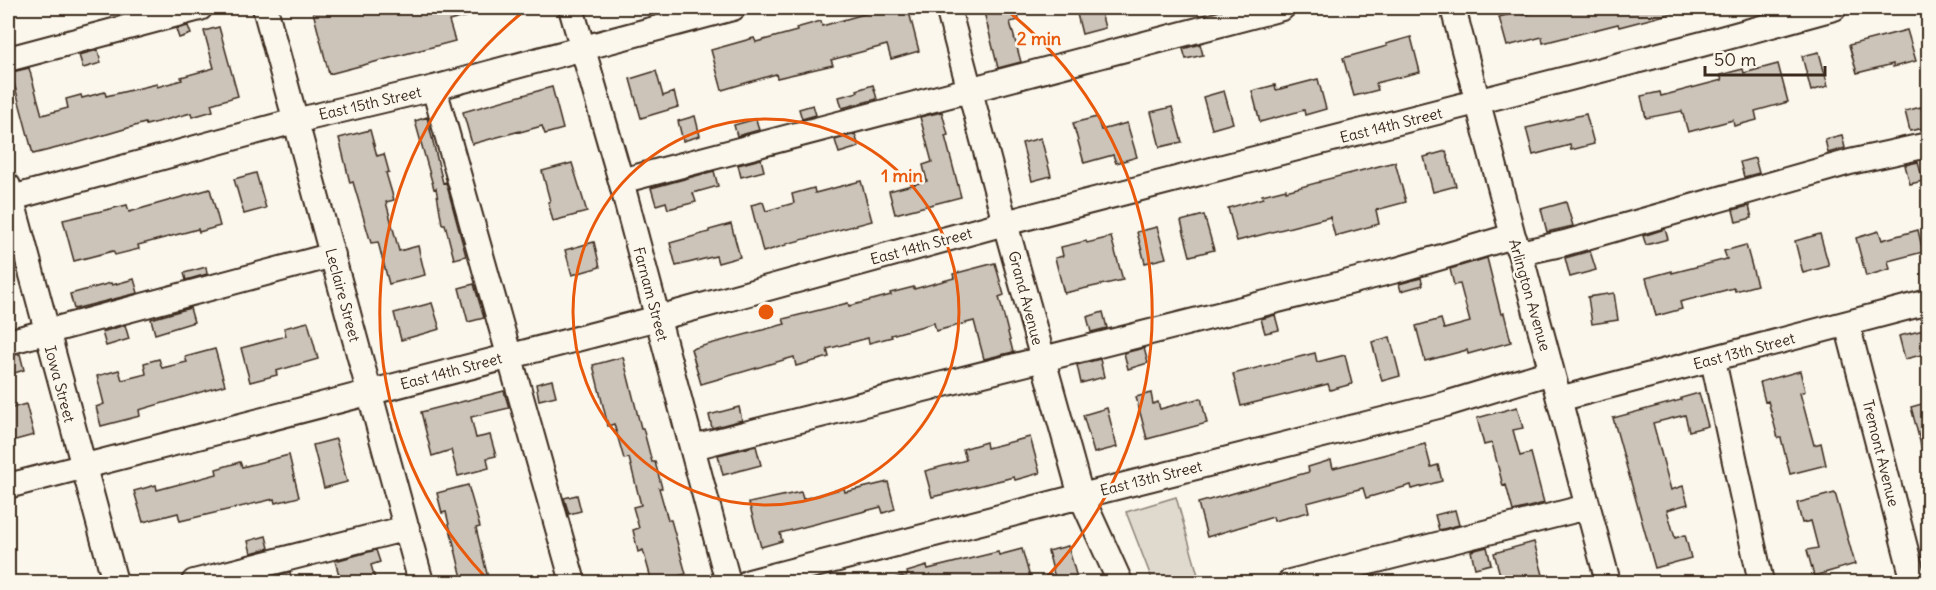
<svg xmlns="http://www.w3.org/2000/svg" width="1936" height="590" viewBox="0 0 1936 590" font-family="Delius,sans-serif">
  <rect width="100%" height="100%" fill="#fbf7ec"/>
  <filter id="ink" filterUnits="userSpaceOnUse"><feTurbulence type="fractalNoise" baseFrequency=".0167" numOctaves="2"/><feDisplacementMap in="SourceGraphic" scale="12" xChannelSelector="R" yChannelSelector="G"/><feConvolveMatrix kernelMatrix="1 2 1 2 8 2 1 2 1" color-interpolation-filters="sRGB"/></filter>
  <g filter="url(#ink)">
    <path fill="#dfd9ce" stroke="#8d8276" stroke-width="1.5" d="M1176 497 1200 582H1153L1126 512Z"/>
    <path fill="#ccc4b9" stroke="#3b2a1e" stroke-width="1.5" d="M312 8H484V12L449 21 455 41 329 74Z
      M877 8H908L919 51 891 59 887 45 831 60 833 65 777 78 776 74 722 90 711 50 754 38 756 42 797 31 796 28 821 21 822 26 878 10Z
      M983 8H1016L1019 20 1010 22 1021 62 998 68Z
      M1100 8 1105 28 1082 34 1077 14Z
      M1552 8H1677V12L1619 27 1618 24 1543 43 1542 37 1507 46 1499 17 1522 11 1523 15Z
      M188 26 191 34 179 38 176 29Z
      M219 27 238 96 211 104 213 111 192 117 191 113 146 125 145 123 77 143 33 154 14 83 10 85 8 73 29 68 42 115 68 108 66 99 81 95 82 98 105 92 106 96 157 84V87L182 80 181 77 214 68 204 31Z
      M1907 30 1916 61 1893 67V64L1857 73 1849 45Z
      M1411 37 1420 72 1376 83 1378 90 1354 96 1343 58 1387 46 1386 44Z
      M1200 44 1203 55 1186 59 1183 49Z
      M98 50 101 63 83 68 79 55Z
      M1819 52 1828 86 1811 91 1802 56Z
      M1778 64 1788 102 1755 111 1757 120 1734 126 1733 120 1688 132 1682 111 1646 118 1641 96 1660 92 1661 96 1722 80 1720 75 1743 69 1744 73Z
      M656 71 663 96 674 92 678 107 641 118 630 79Z
      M1318 79 1326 109 1305 115 1304 110 1260 122 1252 91 1275 85 1276 90Z
      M873 85 877 99 842 108 839 97 858 92 857 90Z
      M552 87 563 129 545 134 542 126 520 132V131L472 144 463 112Z
      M1224 91 1233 123 1212 129 1203 97Z
      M813 105 816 115 802 119 799 109Z
      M1172 107 1182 142 1160 147 1151 112Z
      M1921 107 1927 127 1910 131 1905 111Z
      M942 112 948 135 945 136 961 197 895 214 889 191 927 181 923 165 932 162 920 117Z
      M1586 114 1594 144 1571 150 1570 145 1533 155 1526 128Z
      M695 116 700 136 683 141 678 121Z
      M427 117 443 183 446 182 466 256 454 259 445 224H442L436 188 434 189 415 121Z
      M1097 117 1101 130 1127 123 1137 157 1116 163 1113 155 1084 163 1073 123Z
      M756 119 759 130 737 136 734 125Z
      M370 130 377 156 384 154 389 172 386 173 394 200 386 202 399 251 418 246 425 275 389 284 378 242 371 243 353 182 350 183 339 138Z
      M855 134 859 147 839 153 835 140Z
      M1842 135 1845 148 1828 153 1825 139Z
      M1041 138 1051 176 1032 181 1022 143Z
      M1446 151 1456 186 1433 192 1424 157Z
      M1755 158 1759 173 1744 177 1740 162Z
      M761 159 764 171 741 177 738 165Z
      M1395 162 1406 202 1376 210 1379 224 1335 236 1330 217 1237 241 1228 208 1263 198 1262 195 1286 189V191L1320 182V181Z
      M1918 162 1923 181 1910 184 1905 165Z
      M572 163 587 212 553 221 548 202 550 201 542 171Z
      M714 171 718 186 693 193 696 202 668 209 666 202 656 205 651 188Z
      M256 173 266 208 244 214 234 179Z
      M861 181 872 221 786 244V245L763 252 751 205 763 202 766 211 794 203 792 194 814 188 815 193Z
      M210 189 220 226 199 232 198 229 138 245 139 249 115 255 113 251 74 261 63 220 127 205 129 212Z
      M1566 202 1573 226 1547 232 1541 209Z
      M1749 206 1752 218 1736 222 1733 210Z
      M1204 215 1214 250 1190 256 1181 221Z
      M731 224 740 257 718 263 716 256 676 266 670 243 709 232V230Z
      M1157 227 1166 258 1145 263 1137 232Z
      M1665 229 1668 239 1646 245 1643 236Z
      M1918 230 1923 252 1888 261 1890 269 1866 276 1856 238 1879 231 1882 240Z
      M1820 234 1829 266 1803 273 1795 241Z
      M1111 237 1123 280 1064 293 1055 258 1063 256 1061 247 1086 241 1087 243Z
      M594 242 600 267 572 275 565 250Z
      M1746 245 1757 285 1735 291 1734 288 1680 302 1682 309 1656 316 1646 278 1672 271V273L1727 259 1724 251Z
      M1590 251 1596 270 1570 277 1565 258Z
      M1487 258 1501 314 1504 313 1511 342 1468 354 1467 350 1425 361 1416 326 1441 319 1444 329 1470 322 1460 284 1454 285 1450 269Z
      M995 263 1004 295 999 297 1013 352 984 359 974 321 936 331 934 323 891 335 892 337 869 343 868 338 827 349 829 357 796 366 794 357 701 384 691 349 785 324 783 319 848 303 849 306 891 295 890 293 914 287V289L954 278 953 274Z
      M206 267 207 274 186 280 184 273Z
      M1421 278 1423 285 1401 291 1399 284Z
      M134 279 138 293 74 309 70 294 111 283 112 285Z
      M474 284 484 318 468 322 459 288Z
      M1614 293 1618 320 1592 324 1588 297Z
      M432 303 440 329 401 340 394 313Z
      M190 308 194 322 155 334 151 319Z
      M1103 312 1107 328 1091 332 1087 317Z
      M1275 315 1279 330 1265 333 1261 319Z
      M308 322 318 359 276 371 277 375 250 382 241 348 286 336 284 328Z
      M125 325 129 339 106 346 102 332Z
      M1924 330 1929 353 1905 359 1899 336Z
      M1390 337 1400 376 1382 381 1372 342Z
      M1144 348 1148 363 1128 369 1124 353Z
      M215 349 225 385 139 410 140 416 101 426 96 407 104 404 97 376 119 370 122 380 146 374 144 363 159 359 162 368 187 362 185 357Z
      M1315 353 1317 362 1345 355 1352 384 1330 390 1328 384 1241 406 1233 374Z
      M20 354 24 370 8 375V356Z
      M623 357 641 428H643L652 462H655L662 488H659L668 520H671L686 574 653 582H652L643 550 638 552 633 530 639 528 633 507 641 505 629 458 624 459 614 424 608 426 593 365Z
      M1100 359 1104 377 1081 383 1077 365Z
      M1800 371 1805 391 1800 393 1814 445 1821 443 1826 465 1790 474 1781 438H1778L1768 401 1765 402 1760 382Z
      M552 380 556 396 539 400 536 384Z
      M504 391 509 408 471 417 476 438 490 435 496 456 487 458 489 468 458 476 451 450 432 456 421 412Z
      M1151 393 1153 404 1158 402 1160 409 1201 398 1207 423 1147 439 1136 397Z
      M1699 393 1708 426 1689 431 1685 415 1653 423 1671 490 1683 486 1688 504 1667 510 1675 538 1685 535 1691 558 1655 568 1613 418 1681 400V398Z
      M1929 402V457H1924L1911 407Z
      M26 404 34 435 8 442V409Z
      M739 407 742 420 712 428 709 415Z
      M1517 407 1523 428 1513 430 1520 456 1531 453 1544 503 1513 511 1506 485 1503 486 1492 443 1484 445 1477 418Z
      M1107 408 1117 447 1094 453 1083 415Z
      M1030 437 1040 473 1015 480 1014 477 932 497 925 471 966 460 963 449 986 442 987 448Z
      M336 439 347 482 324 488 313 445Z
      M1425 444 1431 467 1438 465 1442 481 1412 489 1411 485 1366 498 1363 488 1307 503 1309 512 1274 521 1273 517 1207 537 1198 503 1309 472 1308 467 1331 460 1333 468Z
      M756 446 761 465 723 475 718 455Z
      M289 455 299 497 275 503 274 499 180 521 178 513 143 522 134 491 156 485 157 490 217 474 216 469 240 462 242 467Z
      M888 482 895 509 883 513 881 507 780 533 782 541 761 547 749 503 801 492 803 499 844 488 845 492Z
      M468 485 480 527 476 528 489 582H463L446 512 442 513 437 493Z
      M1835 493 1855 564 1814 576 1807 550 1818 548 1811 521 1802 523 1797 503Z
      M577 495 581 511 569 514 564 498Z
      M1455 510 1459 525 1439 530 1435 515Z
      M266 536 269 548 251 553 248 541Z
      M1534 542 1545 582H1502L1494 553Z
      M1068 546 1077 578 1056 582 1048 551Z
      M1487 547 1491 564 1475 568 1471 551Z
      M1022 549 1031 581 1024 582H895V578L908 575 907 572 927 566 928 569 977 557 998 552 999 555Z
      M376 550 380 562 371 565 376 582H341L335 561Z
      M290 572 292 582H250Z"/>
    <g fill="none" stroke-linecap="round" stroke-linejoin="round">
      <defs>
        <path id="minor" d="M265 8 421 582
          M571 8 621 181 728 582
          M948 8 1005 223 1081 496 1120 582
          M1453 8 1513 236 1520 253 1608 582
          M8 59 200 8
          M434 88 573 582
          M621 181 1282 8
          M8 186 115 582
          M8 199 295 121 434 88 733 8
          M1520 253 1565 243 1850 162 1928 145
          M1847 324 1914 582
          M8 342 333 255
          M1713 360 1761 582
          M1559 399 1928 302
          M693 447 1397 270 1513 236
          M8 486 658 318 1005 223 1702 44 1834 8
          M194 582 407 528
          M749 582 1081 496 1446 404 1551 372
          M1290 582 1587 507"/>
      </defs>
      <use href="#minor" stroke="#3b2a1e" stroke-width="28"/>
      <use href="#minor" stroke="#fbf7ec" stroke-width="24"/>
    </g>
  </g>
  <g fill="none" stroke="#e8590c" stroke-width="3">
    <circle cx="766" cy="312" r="193"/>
    <path d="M488 580A386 386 0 0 1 528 8M1004 8A386 386 0 0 1 1044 580"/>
  </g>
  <g text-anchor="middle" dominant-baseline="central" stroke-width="5" stroke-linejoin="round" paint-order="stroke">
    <g font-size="15" fill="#3b2a1e" stroke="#fbf7ec">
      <text transform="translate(370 103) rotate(-13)">East 15th Street</text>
      <text transform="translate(1391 125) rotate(-14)">East 14th Street</text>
      <text transform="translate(921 246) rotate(-15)">East 14th Street</text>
      <text transform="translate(651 294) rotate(75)">Farnam Street</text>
      <text transform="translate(343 295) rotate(75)">Leclaire Street</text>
      <text transform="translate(1530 295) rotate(74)">Arlington Avenue</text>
      <text transform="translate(1026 298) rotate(75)">Grand Avenue</text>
      <text transform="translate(1744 351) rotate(-15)">East 13th Street</text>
      <text transform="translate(451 371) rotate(-15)">East 14th Street</text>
      <text transform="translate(60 384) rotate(75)">Iowa Street</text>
      <text transform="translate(1881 453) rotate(76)">Tremont Avenue</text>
      <text transform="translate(1151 478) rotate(-14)">East 13th Street</text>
    </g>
  </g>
  <circle cx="766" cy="312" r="9" fill="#e8590c" stroke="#fbf7ec" stroke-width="3"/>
  <g font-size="18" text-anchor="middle" font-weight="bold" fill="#e8590c" stroke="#fbf7ec" stroke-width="5" stroke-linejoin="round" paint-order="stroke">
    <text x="1039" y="45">2 min</text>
    <text x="902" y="182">1 min</text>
  </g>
  <rect width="1936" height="590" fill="none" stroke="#fbf7ec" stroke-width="30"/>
  <rect x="15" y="15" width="1906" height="560" fill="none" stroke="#3b2a1e" stroke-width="2" filter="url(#ink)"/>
  <path d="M1705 66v9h120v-9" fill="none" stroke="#3b2a1e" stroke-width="3"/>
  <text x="1714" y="66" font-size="18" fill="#3b2a1e" stroke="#fbf7ec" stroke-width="4.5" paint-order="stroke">50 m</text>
</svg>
